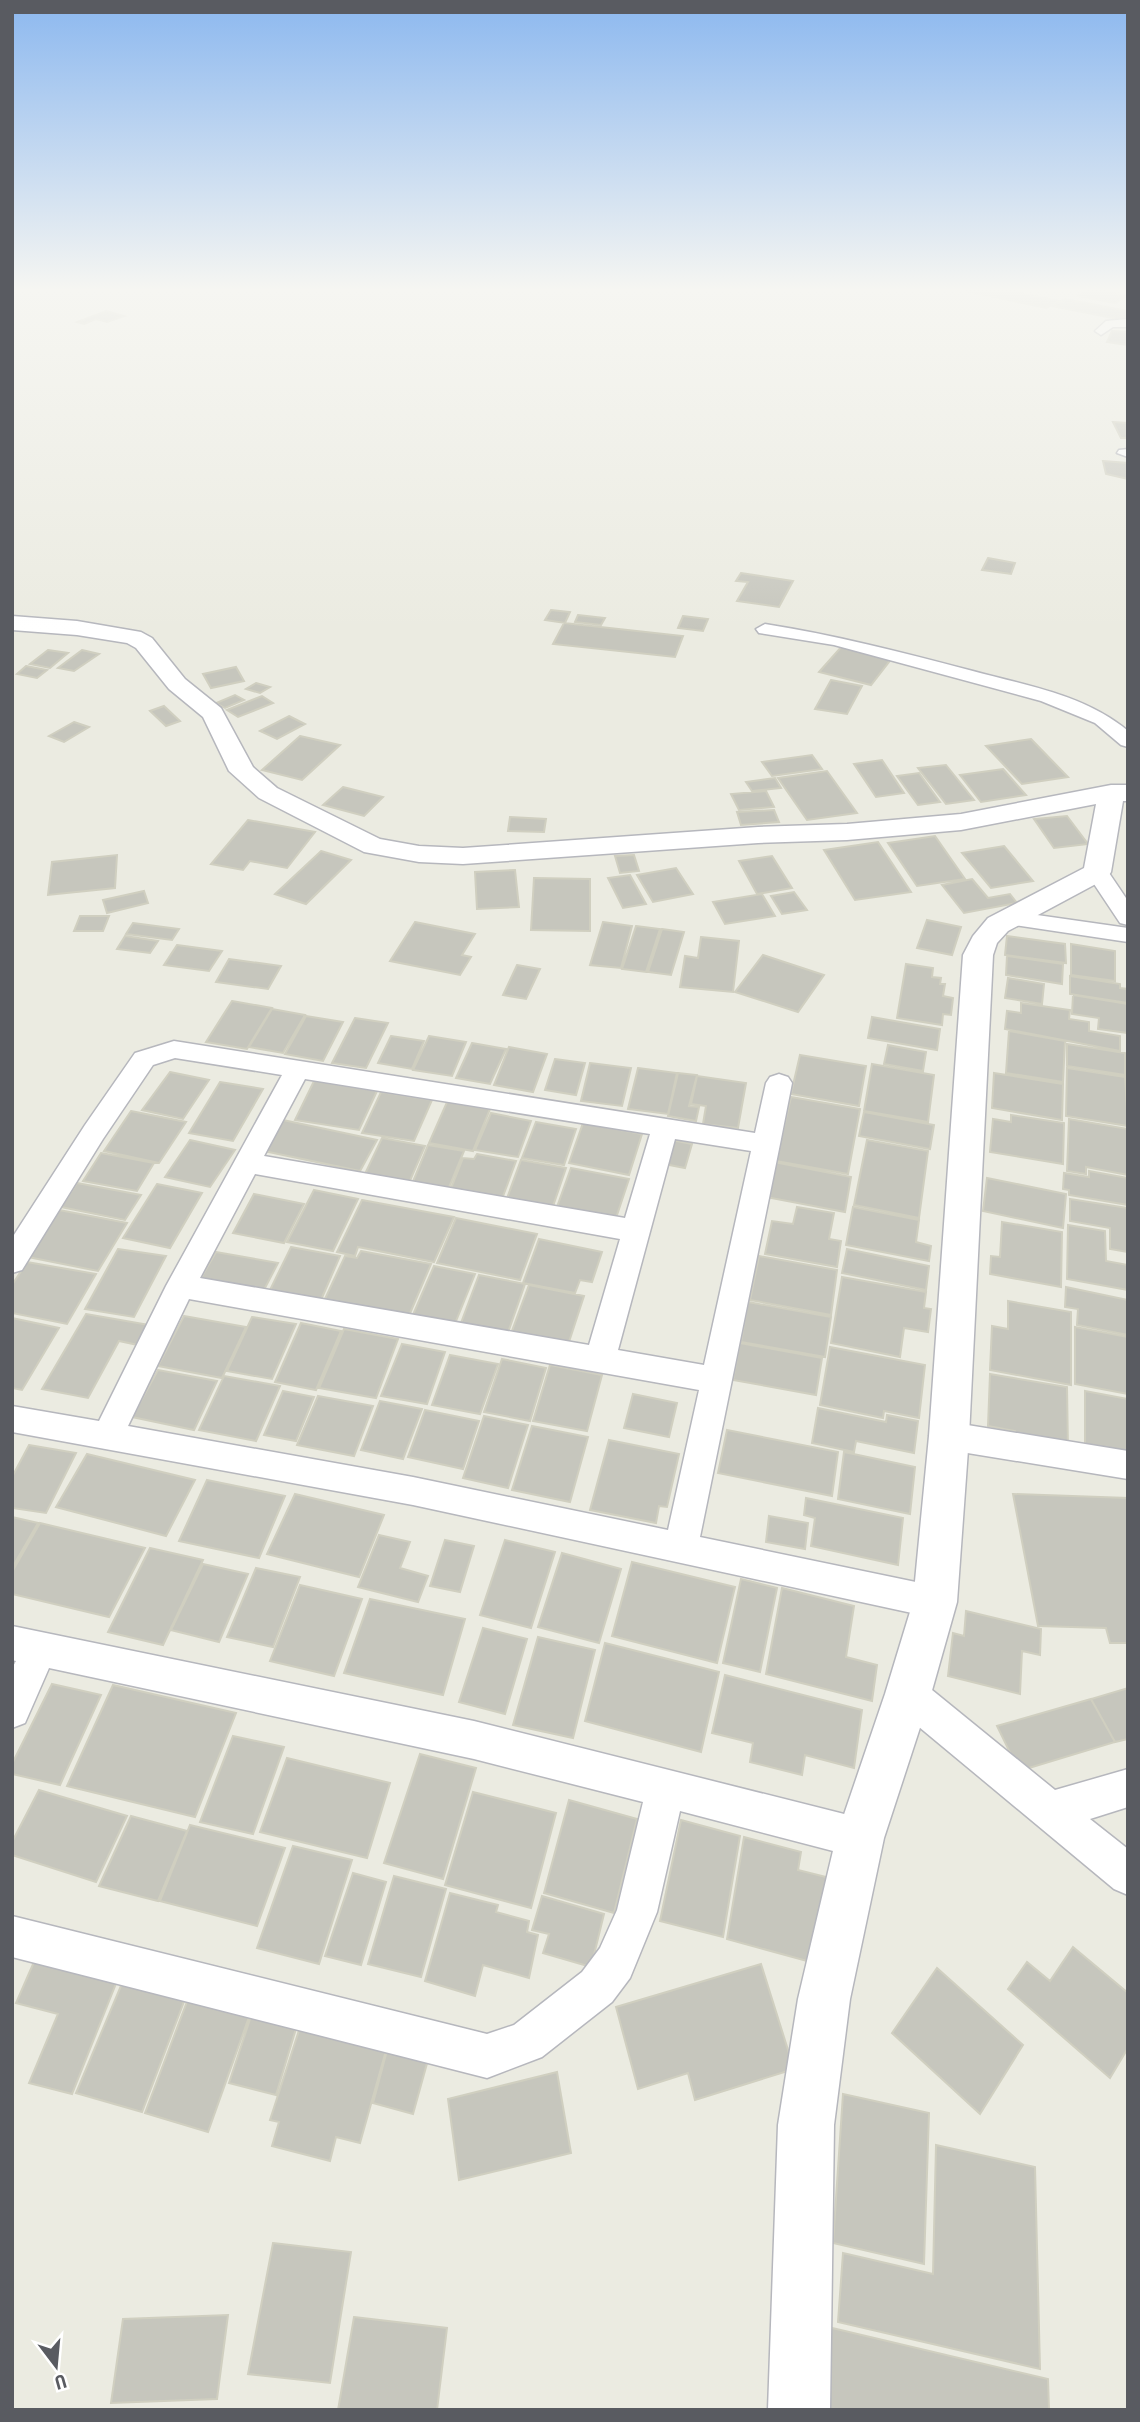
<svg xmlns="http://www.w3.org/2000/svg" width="1140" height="2422" viewBox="0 0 1140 2422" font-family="'Roboto Condensed',sans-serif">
  <rect width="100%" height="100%" fill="#ebebe1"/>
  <path fill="#c6c6bd" stroke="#d0cfc0" stroke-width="2" d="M966 291H1010L1059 301 1046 308Z
    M1087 291H1101L1127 296 1115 303 1078 296Z
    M1065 299 1128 311V321L1052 306Z
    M106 311 124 316 107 322 96 319 84 324 77 322Z
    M1112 331 1128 332V345L1107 342Z
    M1113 422 1128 423V438H1121Z
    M1103 461 1128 463V479L1106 474Z
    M988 558 1015 563 1011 574 982 570Z
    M741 573 793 581 779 607 737 601 748 582 736 581Z
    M551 610 570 612 565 623 545 620Z
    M578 615 605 618 601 625 575 622Z
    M683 616 708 619 703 631 678 628Z
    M564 623 683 636 675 657 553 644Z
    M842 646 892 658 871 685 819 672Z
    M48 650 68 653 50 668 30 664Z
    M82 650 99 654 74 671 58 668Z
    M26 666 47 670 37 678 17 674Z
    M236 667 244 681 211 688 203 674Z
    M831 680 862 686 847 714 815 709Z
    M256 683 270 687 260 693 246 689Z
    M235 695 244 700 225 708 216 703Z
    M262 696 273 703 238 717 227 710Z
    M164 706 180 721 166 726 150 711Z
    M289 716 305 724 277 739 260 731Z
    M74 722 89 727 64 742 49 736Z
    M300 736 340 745 302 780 262 770Z
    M1031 739 1068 777 1022 784 986 746Z
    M812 755 822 769 772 776 762 762Z
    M882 760 904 793 876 797 854 764Z
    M946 765 974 800 946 804 918 768Z
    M1003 769 1026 795 981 802 960 775Z
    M827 771 857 813 807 820 778 778Z
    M919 773 940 802 918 805 897 776Z
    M775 778 781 788 752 791 746 782Z
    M343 787 383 797 364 816 323 805Z
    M766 791 774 807 739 810 731 794Z
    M774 810 779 822 741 825 737 812Z
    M1067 816 1088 844 1054 848 1034 819Z
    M510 817 546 819 544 832 508 831Z
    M248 820 315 832 287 868 250 861 243 870 211 864Z
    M935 836 965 879 917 886 888 843Z
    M878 842 911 892 855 900 824 850Z
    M1004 846 1033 881 991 888 962 853Z
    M321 851 351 860 306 904 275 894Z
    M117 855 115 888 48 895 52 862Z
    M634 855 639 871 620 873 615 856Z
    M772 856 792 888 757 894 739 861Z
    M676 868 693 894 653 902 637 875Z
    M515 870 519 907 477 909 475 872Z
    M630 875 646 904 623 908 608 878Z
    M534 878 590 879V931L531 930Z
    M972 879 988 898 1010 894 1017 903 964 913 942 885Z
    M144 891 148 903 107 913 103 900Z
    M794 892 807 910 782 914 771 896Z
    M762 894 775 916 725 924 713 902Z
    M80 916H109L103 931H74Z
    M927 920 961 927 952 955 917 948Z
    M415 922 475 934 462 955 471 957 460 975 390 961Z
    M603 922 632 926 621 968 590 965Z
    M133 923 179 929 172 940 126 934Z
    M636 926 660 929 646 972 622 969Z
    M662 929 684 932 671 975 648 972Z
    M125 936 158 941 150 953 117 949Z
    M1007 936 1065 944 1066 963 1005 955Z
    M701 937 739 941 733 992 680 987 685 956 698 958Z
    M1071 944 1115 951V981L1071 975Z
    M177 945 222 951 209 971 164 965Z
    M763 955 824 975 798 1012 735 992Z
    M1007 956 1063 964 1062 984 1006 975Z
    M229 959 281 966 268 989 216 982Z
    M906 964 933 968 932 977 941 978 940 984H945L943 996 953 998 951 1015 943 1014 942 1025 897 1018Z
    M517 965 540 969 526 999 503 995Z
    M1070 976 1120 984V988L1128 989V1003L1070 994Z
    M1008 978 1044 984 1042 1004 1005 998Z
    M1073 995 1128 1004V1033L1098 1029 1099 1018 1072 1014Z
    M232 1001 272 1008 247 1049 206 1042Z
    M1021 1003 1070 1010 1069 1019 1089 1022V1031L1120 1036V1051L1005 1029 1007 1011 1021 1013Z
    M272 1009 305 1015 283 1053 249 1047Z
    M306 1016 343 1022 323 1061 285 1054Z
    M872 1017 940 1029 937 1050 868 1038Z
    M355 1018 388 1023 366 1068 332 1063Z
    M1009 1031 1065 1041 1063 1082 1006 1073Z
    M391 1036 424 1041 412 1069 378 1063Z
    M429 1036 466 1042 452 1076 413 1070Z
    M472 1043 506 1049 490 1084 456 1078Z
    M1067 1044 1125 1053V1075L1067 1066Z
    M888 1045 926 1052 923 1071 884 1064Z
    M509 1047 547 1054 533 1092 494 1085Z
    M800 1055 866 1066 859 1106 791 1094Z
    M555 1059 585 1063 576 1095 545 1090Z
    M590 1063 631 1068 622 1106 581 1101Z
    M872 1064 934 1075 928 1122 864 1111Z
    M638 1068 677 1073 668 1114 628 1109Z
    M1067 1068 1125 1077 1128 1126 1066 1116Z
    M170 1072 209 1080 183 1119 142 1110Z
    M678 1073 697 1075 689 1106 699 1107 696 1121 668 1116Z
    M994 1073 1063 1084 1062 1120 992 1108Z
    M697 1076 746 1083 738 1128 703 1124 706 1106 691 1104Z
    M314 1081 377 1091 359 1130 295 1120Z
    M220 1082 263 1089 233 1141 189 1133Z
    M381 1092 432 1100 414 1141 362 1133Z
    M791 1097 860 1109 848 1174 776 1161Z
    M447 1102 490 1109 473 1151 429 1143Z
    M131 1111 186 1122 159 1163 104 1151Z
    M864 1112 934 1125 930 1149 859 1136Z
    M491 1113 531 1121 518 1157 475 1150Z
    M1011 1115 1064 1123 1063 1164 990 1152 993 1119 1011 1122Z
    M1069 1119 1128 1129V1175L1086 1167V1174L1067 1171Z
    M283 1120 377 1140 360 1171 264 1151Z
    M536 1122 576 1129 564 1165 522 1158Z
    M583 1123 642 1134 629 1175 569 1163Z
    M382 1138 425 1146 409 1183 364 1176Z
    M667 1139 692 1144 685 1168 659 1163Z
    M190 1140 235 1150 210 1187 165 1177Z
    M867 1140 928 1151 919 1218 854 1205Z
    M428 1145 464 1151 448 1190 412 1184Z
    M101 1153 154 1163 137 1191 83 1181Z
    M477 1154 516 1161 502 1199 450 1191 463 1158 474 1159Z
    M521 1160 566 1168 552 1209 506 1201Z
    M774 1162 851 1177 845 1212 766 1197Z
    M571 1168 629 1179 616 1218 557 1207Z
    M1089 1171 1128 1178V1205L1069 1195V1190L1063 1189 1064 1173 1089 1177Z
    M987 1178 1066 1194 1063 1228 983 1211Z
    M77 1183 141 1195 125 1220 61 1207Z
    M157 1184 202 1193 170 1248 123 1238Z
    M314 1190 358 1199 333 1251 287 1242Z
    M254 1194 304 1204 284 1243 233 1233Z
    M1070 1199 1128 1208V1252L1110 1249V1228L1070 1221Z
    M362 1200 454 1217 434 1262 358 1247 355 1256 337 1252Z
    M797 1207 834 1213 829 1239 841 1241 837 1267 765 1254 772 1221 793 1224Z
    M853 1207 919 1220 916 1242 931 1246 929 1261 846 1245Z
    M54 1209 127 1223 98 1271 23 1256Z
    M456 1218 537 1234 520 1280 437 1263Z
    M1002 1222 1062 1232 1061 1287 990 1274 991 1256 1000 1257Z
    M1068 1225 1105 1231 1106 1261 1128 1265V1290L1067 1279Z
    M539 1239 602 1252 592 1282 580 1280 575 1293 523 1283Z
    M291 1247 340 1256 321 1300 270 1290Z
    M118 1249 166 1256 134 1317 85 1309Z
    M847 1249 929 1266 926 1290 842 1273Z
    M361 1251 431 1264 408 1318 324 1301 345 1256 357 1258Z
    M216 1252 278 1263 264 1290 201 1278Z
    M759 1256 837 1270 831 1315 750 1300Z
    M27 1262 96 1274 67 1324 12 1313V1285Z
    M434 1266 475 1274 454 1326 412 1317Z
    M479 1275 525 1284 505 1341 458 1331Z
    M842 1277 926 1292 924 1308 931 1309 928 1332 904 1328 900 1357 831 1343Z
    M529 1285 584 1296 566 1351 509 1339Z
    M1066 1287 1128 1300V1335L1077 1325 1078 1309 1065 1307Z
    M1008 1301 1071 1312V1385L990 1370 992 1326 1008 1329Z
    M748 1302 831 1317 825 1357 741 1342Z
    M86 1314 149 1325 138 1345 119 1341 88 1398 42 1389Z
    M184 1316 246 1327 222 1378 158 1366Z
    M252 1317 296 1324 272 1379 227 1371Z
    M12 1318 59 1328 22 1390 12 1388Z
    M301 1323 341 1331 316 1390 275 1382Z
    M1075 1327 1128 1337V1394L1075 1384Z
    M344 1329 398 1339 376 1398 319 1388Z
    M740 1343 822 1358 816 1395 733 1380Z
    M402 1344 445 1352 427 1404 381 1396Z
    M830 1347 925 1365 919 1418 884 1411 883 1418 820 1405Z
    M450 1355 498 1364 480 1414 432 1405Z
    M502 1359 546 1368 530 1421 484 1412Z
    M550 1365 602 1375 587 1431 533 1421Z
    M158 1370 217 1381 194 1430 132 1417Z
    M990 1374 1067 1387 1068 1451 1014 1442 1015 1431 988 1426Z
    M224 1376 280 1386 256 1441 199 1430Z
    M283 1391 314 1397 296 1441 264 1435Z
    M1085 1391 1128 1399V1456L1085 1448Z
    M633 1394 677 1403 669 1437 624 1428Z
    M318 1396 373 1406 354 1456 297 1445Z
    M380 1401 422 1409 403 1459 361 1450Z
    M818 1408 886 1422 887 1415 918 1421 914 1453 856 1441 854 1452 812 1443Z
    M425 1410 479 1421 463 1469 408 1457Z
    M484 1416 528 1425 508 1488 463 1478Z
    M532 1426 588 1437 570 1502 512 1490Z
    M727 1430 838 1452 832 1496 718 1473Z
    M609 1440 679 1454 667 1507 659 1506 656 1523 590 1510Z
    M29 1445 76 1453 46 1513 12 1508V1477Z
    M844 1452 915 1467 910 1514 838 1499Z
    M87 1454 195 1480 166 1536 56 1507Z
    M207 1480 285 1496 259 1558 179 1541Z
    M295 1494 384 1515 359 1577 267 1554Z
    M1013 1494 1128 1498V1643H1110L1106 1628 1038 1626Z
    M806 1498 903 1518 898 1565 811 1546 815 1518 804 1515Z
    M769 1516 808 1523 805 1549 766 1542Z
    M12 1517 38 1523 12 1568Z
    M40 1523 145 1548 109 1617 12 1594V1572Z
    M379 1535 410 1542 400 1568 428 1576 418 1602 358 1587Z
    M445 1540 474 1546 460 1592 430 1586Z
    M505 1540 555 1552 531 1628 480 1615Z
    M150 1548 203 1560 163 1645 108 1632Z
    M562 1553 621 1569 599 1643 538 1627Z
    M632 1562 735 1587 717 1663 612 1636Z
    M203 1564 248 1574 219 1642 171 1630Z
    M256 1568 300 1577 273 1647 227 1637Z
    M741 1579 777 1588 760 1672 723 1663Z
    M300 1585 362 1599 334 1676 270 1661Z
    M782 1588 854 1606 846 1657 877 1665 872 1701 766 1674Z
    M370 1599 465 1619 443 1695 344 1673Z
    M966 1611 1041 1629 1040 1655 1022 1651 1020 1694 948 1676 953 1633 964 1636Z
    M483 1628 527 1639 505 1714 459 1702Z
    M538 1637 595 1650 573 1738 513 1725Z
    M605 1643 719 1672 701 1752 585 1721Z
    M725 1675 862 1710 854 1768 805 1755 802 1775 750 1762 753 1743 712 1733Z
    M52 1684 101 1695 60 1785 12 1774V1764Z
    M113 1685 236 1713 195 1817 67 1786Z
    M1128 1688V1739L1115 1742 1091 1699Z
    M1091 1699 1115 1742 1019 1771 997 1726Z
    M233 1736 284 1747 253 1834 200 1822Z
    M420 1754 476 1768 443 1879 384 1863Z
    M287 1758 390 1783 367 1858 260 1832Z
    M39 1790 127 1816 96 1882 12 1855V1842Z
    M473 1792 556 1813 531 1908 445 1885Z
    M569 1800 637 1819 614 1913 544 1893Z
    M131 1816 187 1831 158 1901 99 1886Z
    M681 1820 740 1836 723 1937 660 1921Z
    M190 1825 285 1848 257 1926 160 1901Z
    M744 1837 801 1852 798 1870 830 1878 818 1964 727 1939Z
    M293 1846 352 1860 319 1964 257 1948Z
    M353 1873 386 1882 361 1965 325 1956Z
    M394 1876 446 1889 421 1977 368 1964Z
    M450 1893 498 1905 496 1912 529 1921 527 1932 538 1935 529 1978 483 1965 475 1996 425 1981Z
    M542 1896 604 1914 591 1967 543 1953 549 1934 532 1930Z
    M1073 1947 1128 1993V2048L1110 2078 1008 1989 1027 1962 1050 1981Z
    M37 1955 119 1976 72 2094 29 2083 58 2014 16 2003Z
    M761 1964 794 2069 695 2100 688 2073 638 2089 616 2007Z
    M937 1968 1023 2045 980 2114 892 2033Z
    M123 1981 185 1999 142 2112 76 2093Z
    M188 1999 249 2017 208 2132 145 2113Z
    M253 2010 298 2022 276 2095 229 2083Z
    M303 2018 389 2040 360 2143 336 2137 330 2161 272 2146 279 2122 270 2120Z
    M390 2039 431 2049 413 2114 373 2103Z
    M557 2072 571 2153 459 2180 448 2099Z
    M843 2094 929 2113 924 2264 833 2243Z
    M936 2145 1035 2167 1040 2369 838 2322 843 2253 933 2274Z
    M273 2243 351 2252 330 2383 248 2374Z
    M228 2315 217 2399 111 2403 123 2319Z
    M354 2317 447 2328 437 2410H338Z
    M828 2327 1048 2379 1049 2410H823Z"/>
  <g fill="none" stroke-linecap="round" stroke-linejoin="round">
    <defs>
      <path id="minor" d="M1128 319V327H1113L1101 335 1095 331 1106 321Z
        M1128 449V457L1117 453 1119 450Z
        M765 624C835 635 901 652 969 670 1023 685 1084 694 1128 731V747L1121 745 1095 723 1041 701 834 645 759 633 756 629Z
        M1097 865 1105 867 1128 901V925L1120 923 1086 872 1089 867Z
        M1009 911 1128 928V942L1001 923 998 918 1001 913Z
        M174 1041 755 1133 766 1083 770 1077 779 1074 788 1077 792 1083 780 1144 700 1537 935 1586 947 1591 952 1602 947 1613 935 1618 413 1505 12 1432V1406L99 1421 166 1286 282 1075 175 1058 153 1065 103 1139 22 1270 12 1273V1238L85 1125 135 1053ZM305 1079 650 1134 625 1218 264 1156ZM675 1139 751 1151 704 1365 618 1350ZM255 1174 620 1239 589 1345 200 1278ZM189 1299 699 1390 668 1530 413 1477 128 1426Z
        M949 1422 1128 1451V1479L949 1450 938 1446 933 1436 938 1426Z
        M12 1626 474 1721 860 1818 874 1824 880 1838 874 1852 860 1858 680 1811 657 1912 630 1978 612 2002 542 2057 487 2078 12 1957V1916L487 2034 514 2025 582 1972 600 1948 617 1910 643 1802 474 1759 49 1668 25 1723 12 1728V1668L16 1661 12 1660Z
        M908 1676 921 1681 1055 1790 1128 1769V1807L1090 1819 1128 1849V1895L1114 1889 895 1707 890 1694 895 1681Z"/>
      <path id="tertiary" d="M12 616 77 621 141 632 152 638 185 679 221 708 253 767 277 788 380 839 419 846 463 848 758 827 847 824 961 814 1111 785H1128V801H1123L1111 872 1107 878 1008 931 997 943 993 955 969 1436 957 1602 931 1694 884 1838 850 1999 834 2125 830 2410H768L778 2125 798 1999 836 1838 885 1694 913 1602 929 1436 963 955 973 936 988 918 1084 868 1096 804 961 830 847 840 758 843 463 864 419 862 364 852 259 798 229 771 203 717 169 689 136 648 127 643 77 635 12 630Z"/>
    </defs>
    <use href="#minor" stroke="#b6b7bd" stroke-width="3"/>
    <use href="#tertiary" stroke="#b6b7bd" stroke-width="3"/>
    <use href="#minor" fill="#fff" fill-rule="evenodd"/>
    <use href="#tertiary" fill="#fff" fill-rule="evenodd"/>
  </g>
  <linearGradient id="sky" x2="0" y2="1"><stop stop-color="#8cb8ef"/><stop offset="0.46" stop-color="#f6f6f2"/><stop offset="1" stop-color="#f6f6f2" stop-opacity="0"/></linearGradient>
  <rect width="1140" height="630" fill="url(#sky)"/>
  <rect width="1140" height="2422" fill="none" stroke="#595b61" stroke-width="28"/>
  <g transform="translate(56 2366) rotate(164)" stroke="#ffffff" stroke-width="5" paint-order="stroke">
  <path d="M0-5L12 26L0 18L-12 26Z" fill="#595b61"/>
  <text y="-10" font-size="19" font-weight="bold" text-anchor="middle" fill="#595b61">U</text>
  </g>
</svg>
